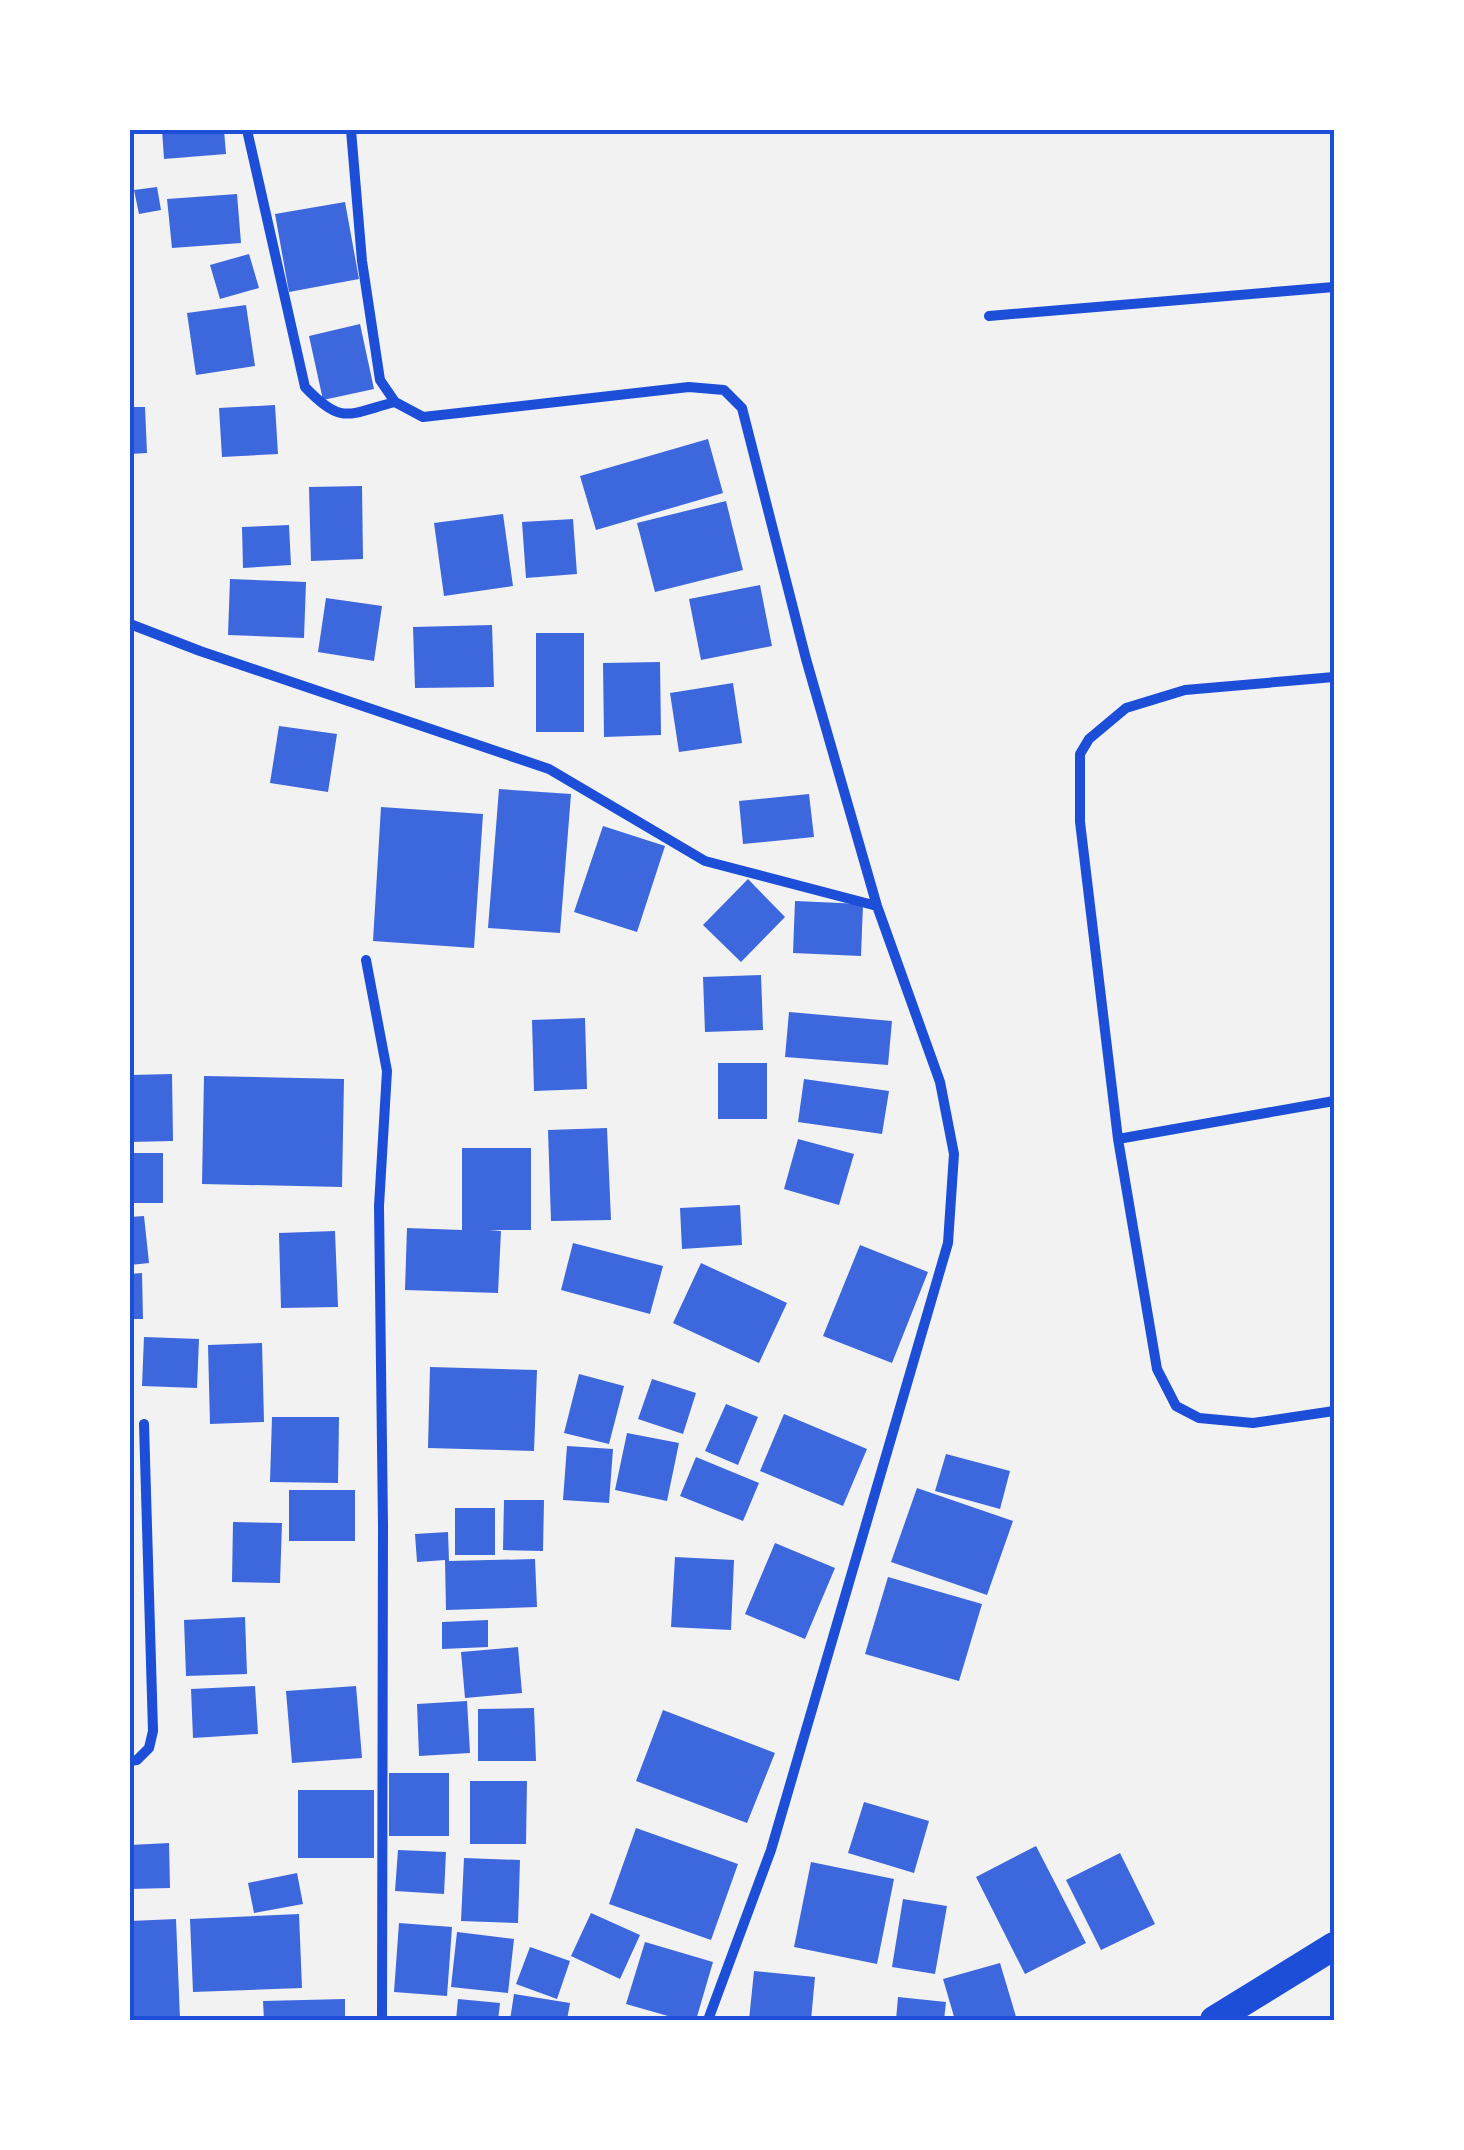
<svg xmlns="http://www.w3.org/2000/svg" width="1464" height="2150" viewBox="0 0 1464 2150" font-family="'Noto Sans',sans-serif">
  <rect width="100%" height="100%" fill="#f2f2f2"/>
  <path fill="#3d67dc" d="M162 130H224L226 154 164 159Z
    M157 187 161 210 139 214 134 190Z
    M237 194 241 243 172 248 167 199Z
    M345 202 359 279 289 292 275 214Z
    M249 254 259 288 220 299 210 265Z
    M246 305 255 366 196 375 187 313Z
    M360 324 374 389 323 400 309 336Z
    M275 405 278 454 222 457 219 408Z
    M130 407H145L147 453 130 454Z
    M708 439 723 493 596 530 580 476Z
    M362 486 363 559 311 561 309 487Z
    M726 501 743 570 655 592 637 523Z
    M503 514 513 586 444 596 434 523Z
    M573 519 577 574 526 578 522 522Z
    M289 525 291 565 243 568 242 527Z
    M230 579 306 582 304 638 228 635Z
    M760 585 772 646 701 660 689 599Z
    M326 598 382 606 374 661 318 652Z
    M492 625 494 687 415 688 413 627Z
    M536 633H584V732H536Z
    M660 662 661 735 604 737 603 663Z
    M733 683 742 743 679 752 670 693Z
    M279 726 337 734 328 792 270 783Z
    M499 789 571 794 560 933 488 928Z
    M809 794 814 837 743 844 739 801Z
    M381 807 483 814 474 948 373 941Z
    M603 826 665 846 637 932 574 912Z
    M748 879 785 917 741 962 703 925Z
    M795 901 863 904 861 956 793 953Z
    M761 975 763 1030 705 1032 703 977Z
    M789 1012 892 1021 888 1065 785 1057Z
    M585 1018 587 1089 534 1091 532 1020Z
    M718 1063H767V1119H718Z
    M172 1074 173 1141 130 1142V1075Z
    M204 1076 344 1079 342 1187 202 1184Z
    M804 1079 889 1091 882 1134 798 1122Z
    M607 1128 611 1220 551 1221 548 1130Z
    M798 1139 854 1154 839 1205 784 1189Z
    M462 1148H531V1230H489L501 1231 498 1293 405 1290 407 1228 462 1230Z
    M130 1153H163V1203H130Z
    M740 1205 742 1245 682 1249 680 1208Z
    M144 1216 149 1263 130 1265V1217Z
    M335 1231 338 1307 281 1308 279 1233Z
    M573 1243 663 1266 650 1314 561 1290Z
    M860 1245 928 1272 892 1363 823 1336Z
    M701 1263 787 1303 759 1363 673 1323Z
    M142 1273 143 1319H130V1274Z
    M144 1337 199 1339 197 1388 142 1386Z
    M262 1343 264 1422 210 1424 208 1345Z
    M430 1367 537 1370 534 1451 428 1448Z
    M579 1374 624 1386 609 1444 564 1433Z
    M652 1379 696 1393 683 1434 638 1419Z
    M726 1404 758 1417 738 1465 705 1451Z
    M784 1414 867 1449 843 1506 760 1471Z
    M272 1417H339L338 1483 270 1482Z
    M627 1433 679 1443 667 1501 615 1490Z
    M567 1446 613 1449 609 1503 563 1500Z
    M946 1454 1010 1471 1000 1509 935 1491Z
    M696 1457 759 1483 743 1521 680 1496Z
    M917 1488 1013 1521 987 1595 891 1562Z
    M289 1490H355V1541H289Z
    M504 1500H544L543 1551 503 1550Z
    M455 1508H495V1555H455Z
    M233 1522 282 1523 280 1583 232 1582Z
    M448 1532 449 1561 535 1559 537 1607 446 1610 445 1560 417 1562 415 1534Z
    M775 1543 835 1568 805 1639 745 1614Z
    M675 1557 734 1560 731 1630 671 1627Z
    M888 1577 982 1604 959 1681 865 1654Z
    M245 1617 247 1674 186 1676 184 1620Z
    M488 1620V1647L442 1649V1622Z
    M518 1647 522 1693 465 1698 461 1652Z
    M255 1686 258 1734 193 1738 191 1689Z
    M356 1686 362 1758 292 1763 286 1691Z
    M467 1701 470 1753 419 1756 417 1704Z
    M534 1708 536 1761H478V1709Z
    M663 1710 775 1753 747 1823 636 1781Z
    M389 1773H449V1836H389Z
    M470 1781H527L526 1844H470Z
    M298 1790H374V1858H298Z
    M864 1802 929 1821 914 1873 848 1853Z
    M636 1828 738 1864 711 1940 609 1904Z
    M169 1843 170 1888 130 1889V1845Z
    M1036 1846 1086 1943 1025 1974 976 1877Z
    M398 1850 446 1852 444 1894 395 1891Z
    M1120 1853 1155 1924 1101 1950 1066 1880Z
    M464 1858 520 1860 518 1923 461 1921Z
    M811 1862 894 1879 877 1964 794 1947Z
    M297 1873 303 1904 254 1913 248 1883Z
    M903 1899 947 1906 935 1974 892 1967Z
    M591 1913 640 1935 620 1979 571 1956Z
    M299 1914 302 1988 193 1992 190 1919Z
    M176 1919 180 2019 130 2020V1921Z
    M399 1923 452 1927 447 1996 394 1992Z
    M457 1932 514 1939 508 1993 451 1987Z
    M645 1942 713 1962 696 2020H682L626 2004Z
    M530 1947 570 1961 557 1999 516 1984Z
    M1000 1963 1017 2020H955L943 1979Z
    M754 1971 815 1977 811 2020H749Z
    M514 1994 570 2003 567 2020H510Z
    M898 1997 946 2002 944 2020H896Z
    M345 1999V2020H264L263 2001Z
    M458 1999 500 2003 498 2020H456Z"/>
  <g fill="none" stroke-linecap="round" stroke-linejoin="round">
    <path stroke="#1d4ed8" stroke-width="10" d="M247 130 305 387C342 426 348 414 395 402
      M351 130 362 261 380 380 395 402 423 417 689 387 724 390 742 408 806 659 877 906 940 1082 954 1154 948 1243 771 1850 708 2020
      M989 316 1334 287
      M130 624 200 651 549 769 705 861 877 906
      M1334 677 1185 690 1126 708 1089 739 1080 754V822L1118 1139 1157 1369 1176 1406 1199 1418 1253 1423 1334 1411
      M366 960 387 1071 379 1206 383 1525 382 2020
      M1118 1139 1334 1101
      M130 1761 137 1760 149 1748 153 1731 144 1424"/>
    <path stroke="#1d4ed8" stroke-width="28" d="M1214 2020 1334 1946"/>
  </g>
  <rect width="1464" height="2150" fill="none" stroke="#ffffff" stroke-width="265"/>
  <rect x="132" y="132" width="1200" height="1886" fill="none" stroke="#1d4ed8" stroke-width="4"/>
</svg>
